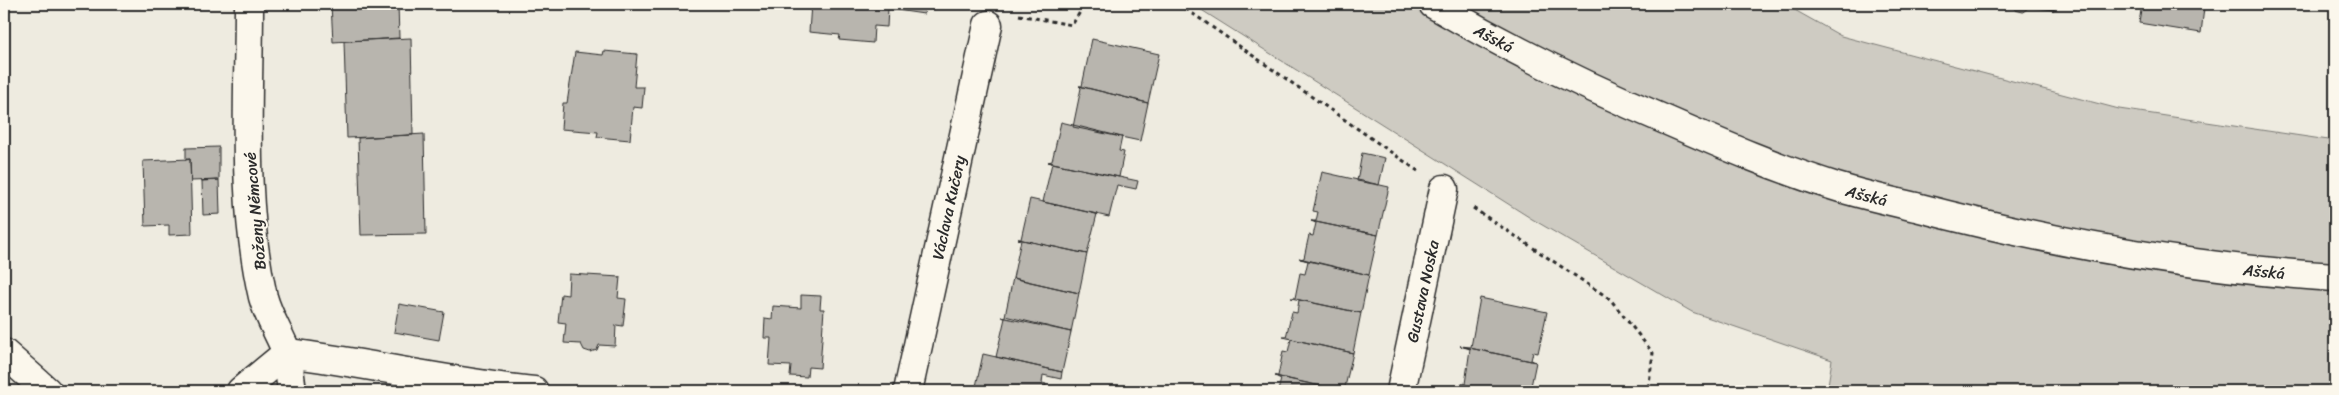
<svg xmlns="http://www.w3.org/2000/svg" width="2339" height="395" viewBox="0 0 2339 395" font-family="Sriracha,sans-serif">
  <rect width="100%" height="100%" fill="#eeebe0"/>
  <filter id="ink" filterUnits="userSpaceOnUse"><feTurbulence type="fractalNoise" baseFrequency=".02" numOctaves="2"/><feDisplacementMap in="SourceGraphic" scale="10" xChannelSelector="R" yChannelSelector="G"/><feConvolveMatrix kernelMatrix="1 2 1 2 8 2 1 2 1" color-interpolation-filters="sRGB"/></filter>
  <g filter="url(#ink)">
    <path fill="#cecbc2" stroke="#7c7b76" d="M1192 4H1784L1841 36 2119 109 2335 141V391L2100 389 2099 391H1827L1832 360 1692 312 1532 219Z"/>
    <path fill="#b8b5ae" stroke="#2b2b2b" d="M331 4H398L399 38 333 42Z
      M811 4H877L876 7 888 8 887 27 874 26 873 43 839 40 840 35 809 32Z
      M877 4H930L929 9 925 8 924 14 876 7Z
      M2007 4H2055L2054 10 2029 7 2023 12 2015 10 2011 4Z
      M2142 4H2200V7L2204 8 2201 33 2139 23Z
      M411 38 413 135 347 138 344 41Z
      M1092 39 1159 54 1148 103 1079 86H1082Z
      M604 51 637 54 634 87H644L642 108 633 107 630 140 597 137 598 132 561 129 563 103H567L575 52 603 55Z
      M1079 86 1148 103 1140 141 1073 127 1081 88Z
      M1061 122 1122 137 1119 151 1124 152 1119 177 1048 162 1052 161Z
      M424 134 426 234 361 235 358 138Z
      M219 147V180L191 181 190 159 186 160V148Z
      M1362 153 1385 158 1379 185 1357 181Z
      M190 159 192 234 169 235V225L145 226 143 161Z
      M1048 162 1138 181 1136 189 1117 185 1109 217 1043 202 1052 163Z
      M1322 172 1389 187 1378 235 1311 221H1316L1318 212 1313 211Z
      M219 180 220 214 203 215 202 181Z
      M1030 199 1097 214 1087 254 1018 239H1021Z
      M1311 221 1378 235 1369 275 1300 259 1304 258 1309 235 1313 236 1316 223Z
      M1018 239 1087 254 1079 293 1013 278 1021 240Z
      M1299 258 1369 275 1361 313 1291 298H1295L1300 273 1305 274 1308 261Z
      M569 274 620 277 618 298 626 299 623 326 616 325 615 346 599 345 597 350 590 352 584 350 581 344 564 343 566 323 558 322 561 294 568 295Z
      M1013 278 1079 293 1071 332 1005 316Z
      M801 295 821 296 820 309H824L820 368 808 367 807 377 790 376 791 366 769 365 771 338H764L765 318 772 319 773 306 801 308Z
      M1480 298 1547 312 1538 353 1533 352 1531 360 1536 362 1460 346 1471 347Z
      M1299 300 1361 313 1353 353 1283 337H1286L1292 312 1297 313Z
      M399 304 444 312 439 340 394 332Z
      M1001 317 1071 332 1062 372 996 357 1005 318Z
      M1291 339 1353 353 1344 391 1275 376H1278L1283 351 1288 352Z
      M1460 346 1536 362 1530 391H1494L1461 384H1465L1470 349Z
      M983 354 1062 372 1061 379 1043 375 1042 383 1046 384 1045 391H975Z
      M1275 376 1342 391H1278L1281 379Z
      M1461 384 1494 391H1463L1464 386Z"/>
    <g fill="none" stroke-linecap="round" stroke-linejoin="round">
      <defs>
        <g id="minor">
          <path d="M4 353 47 391"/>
          <path d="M241 391 287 353C280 335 268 316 263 297 241 202 249 100 249 4"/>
          <path d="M292 391 287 353C370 363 451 383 534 391"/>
          <path id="s1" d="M908 391 988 25"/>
          <path id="s2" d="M1401 391 1444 189"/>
        </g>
        <g id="major">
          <path id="s3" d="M1433 4C1508 48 1587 87 1668 121 1723 145 1779 169 1837 187 1863 195 1890 201 1916 207 2053 243 2194 268 2335 277"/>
        </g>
      </defs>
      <use href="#minor" stroke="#2b2b2b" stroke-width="31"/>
      <use href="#major" stroke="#2b2b2b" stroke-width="31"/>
      <path stroke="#2b2b2b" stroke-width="3" stroke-dasharray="4 4" stroke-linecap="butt" d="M1179 4 1418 171
        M1019 15 1072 25 1085 4
        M1473 208 1610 299 1653 353 1648 391"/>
      <use href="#minor" stroke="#fbf7ec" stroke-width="28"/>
      <use href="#major" stroke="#fbf7ec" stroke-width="28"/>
    </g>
  </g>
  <g text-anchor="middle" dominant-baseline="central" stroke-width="4" stroke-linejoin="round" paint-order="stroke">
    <g font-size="16" fill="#2b2b2b" stroke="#fbf7ec">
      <text stroke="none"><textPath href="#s3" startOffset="70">Ašská</textPath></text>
      <text stroke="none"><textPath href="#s3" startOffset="475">Ašská</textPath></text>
      <text stroke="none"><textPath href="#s1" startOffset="188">Václava Kučery</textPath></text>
      <text transform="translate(255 211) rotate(-95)">Boženy Němcové</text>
      <text stroke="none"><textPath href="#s3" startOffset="880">Ašská</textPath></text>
      <text stroke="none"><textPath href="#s2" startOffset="102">Gustava Noska</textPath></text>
    </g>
  </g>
  <rect width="2339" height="395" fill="none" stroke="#fbf7ec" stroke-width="20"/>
  <rect x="10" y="10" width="2319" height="375" fill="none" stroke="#2b2b2b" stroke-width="2" filter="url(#ink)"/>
</svg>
